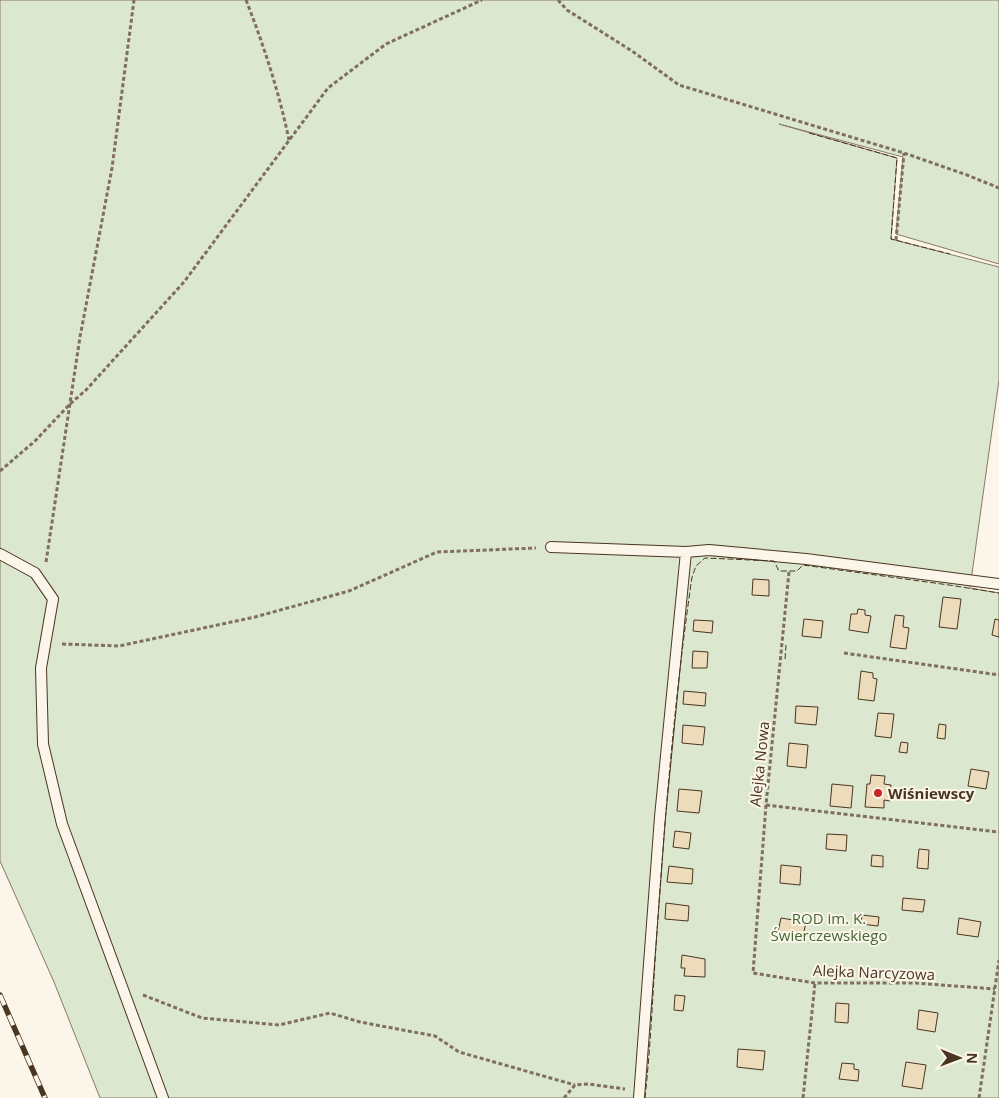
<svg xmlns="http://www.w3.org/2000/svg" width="999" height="1098" viewBox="0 0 999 1098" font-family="'Open Sans',sans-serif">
  <rect width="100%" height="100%" fill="#fbf6e9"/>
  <path fill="#dce7d0" stroke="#887966" d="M0 0H999V264L896 234 903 157 779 124 897 158 891 239 999 267V380L970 588 999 593V1098H100L54 982 0 861Z"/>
  <path fill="#ecdcbc" stroke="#4a3520" d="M753 579 769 580V596L752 595Z
    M943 597 961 599 957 629 939 627Z
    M858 609 865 610V615L871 616 868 633 849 630 851 614H857Z
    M895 615 904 616 903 627 909 628 906 649 890 647Z
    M804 619 823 621 821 638 802 636Z
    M995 619 999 620V637L992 635Z
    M694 620 713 621 712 633 693 631Z
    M693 651 708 652 707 668H692Z
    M861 671 873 673V678L877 679 874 701 858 699Z
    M684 691 706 693 705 706 683 704Z
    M796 706 818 707 816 725 795 723Z
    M878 713 894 714 891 738 875 736Z
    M939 724 946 725 945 739 937 738Z
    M683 725 705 727 703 745 682 743Z
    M901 742 908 743 907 753 899 752Z
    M789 743 808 745 806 768 787 766Z
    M971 769 989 772 986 789 968 786Z
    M871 775 885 776 884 784 891 785 890 801 884 800V808L865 807 867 784H870Z
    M832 784 853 786 851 808 830 806Z
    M679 789 702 791 699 813 677 811Z
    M675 831 691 833 689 849 673 847Z
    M827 834 847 835 846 851 826 849Z
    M919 849 929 850 928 869 917 868Z
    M872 855 883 856V867L871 866Z
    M781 865 801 867 800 885 780 883Z
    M669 866 693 869 692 884 667 882Z
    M903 898 925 900 923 912 902 910Z
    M666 903 689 906 688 921 665 919Z
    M862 915 879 917 878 926 861 924Z
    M781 918 806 922 803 936 778 932Z
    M959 918 981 922 978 937 957 934Z
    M682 955 705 959V977L684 976 685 968H681Z
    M675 995 685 996 683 1011 674 1010Z
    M836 1003 849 1004 848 1023 835 1022Z
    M919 1010 938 1013 935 1032 917 1029Z
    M738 1049 765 1051 763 1070 737 1067Z
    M906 1062 926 1065 922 1089 902 1086Z
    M842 1063 854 1064V1069L859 1070 858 1081 839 1079Z"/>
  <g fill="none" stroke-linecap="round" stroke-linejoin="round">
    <defs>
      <path id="service" d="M551 547 686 552
        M0 554 35 573 53 599 41 668 43 744 62 824 163 1098
        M639 1098 660 817 686 552 709 550 806 559 999 584"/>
    </defs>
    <use href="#service" stroke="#4a3520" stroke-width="12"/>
    <path stroke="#7f6f5c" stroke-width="3" stroke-dasharray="4 2.5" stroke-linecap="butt" d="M246 0C264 46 279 92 289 140
      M558 0 567 10 632 51 679 85 904 153 967 175 999 188
      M896 240 904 153
      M0 471 35 441 70 404 86 390 184 282 328 88 386 44 482 0
      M46 562 80 337 112 168 134 0
      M789 572 766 805 753 973 815 983H916L995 989
      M62 644 119 646 255 617 349 591 437 552 536 548
      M844 653 999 675
      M766 805 999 832
      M143 995 202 1018 279 1025 330 1013 360 1022 435 1036 459 1052 575 1085
      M564 1098 575 1085 588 1084 625 1089
      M803 1098 815 983
      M979 1098 999 960"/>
    <use href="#service" stroke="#fbf6e9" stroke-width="10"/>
    <defs>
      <path id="rail" d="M0 995 45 1098"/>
    </defs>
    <use href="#rail" stroke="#4a3520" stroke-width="5.5"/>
    <use href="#rail" stroke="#fbf6e9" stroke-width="4" stroke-dasharray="11" stroke-linecap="butt"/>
    <path stroke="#4a3520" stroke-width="1" stroke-dasharray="6 2.5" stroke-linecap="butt" d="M809 133 897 158 891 239 950 254
      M785 659 786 645
      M645 1098C651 1043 653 987 657 932 665 813 675 694 692 577L696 566 705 558 774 561 779 571H797L803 565 949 585 999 593"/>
  </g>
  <circle fill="#c62828" stroke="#fbf6e9" stroke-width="2" cx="878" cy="793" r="5"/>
  <g text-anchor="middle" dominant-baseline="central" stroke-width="4" stroke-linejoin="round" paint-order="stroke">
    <g font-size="15" fill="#4a3520" stroke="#fbf6e9">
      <text transform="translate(759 764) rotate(-84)">Alejka Nowa</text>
      <text transform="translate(874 972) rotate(2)">Alejka Narcyzowa</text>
    </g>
    <g font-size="15" font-weight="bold" fill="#4a3520" stroke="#fbf6e9" text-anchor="start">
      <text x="888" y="793">Wiśniewscy</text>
    </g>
    <g font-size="15" fill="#436837" stroke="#fbf6e9">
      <text x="829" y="918">ROD im. K.<tspan x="829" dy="17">Świerczewskiego</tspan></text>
    </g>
  </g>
  <g transform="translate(959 1058) rotate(91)" stroke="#fbf6e9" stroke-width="4" paint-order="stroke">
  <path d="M0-4L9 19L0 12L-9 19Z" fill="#4a3520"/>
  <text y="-8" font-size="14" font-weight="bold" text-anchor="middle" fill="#4a3520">N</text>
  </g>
</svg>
